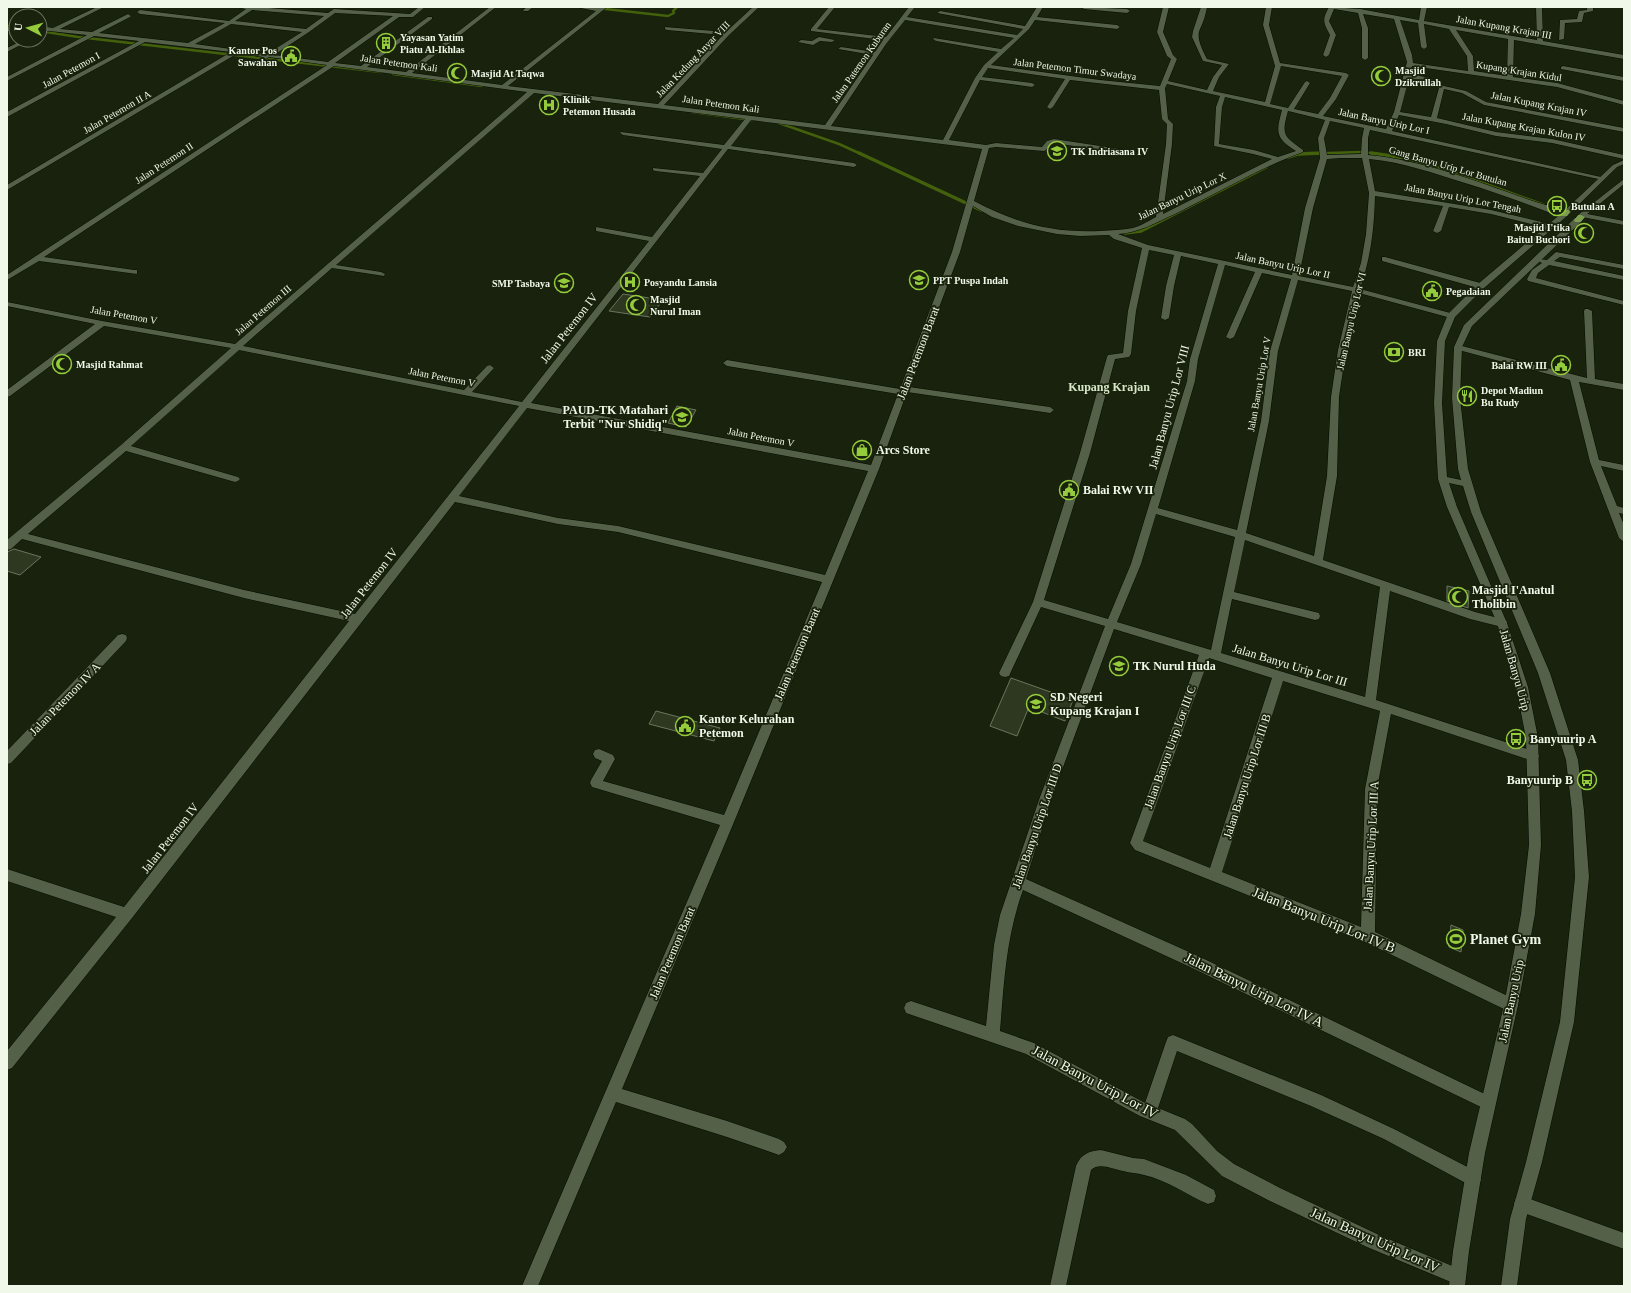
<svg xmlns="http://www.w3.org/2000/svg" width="1631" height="1293" viewBox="0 0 1631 1293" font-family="Georgia,serif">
  <rect width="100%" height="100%" fill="#19220c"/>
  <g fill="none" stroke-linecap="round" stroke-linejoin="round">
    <path stroke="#43610c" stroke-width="2.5" d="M588 7 668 16 674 13 673 11 677 7
      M7 26 16 27
      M40 31 78 37 381 72
      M393 74 482 86
      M692 112 752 120
      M779 123 839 144 861 154
      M1297 154 1362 152 1378 154"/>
    <path stroke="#43610c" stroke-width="3.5" d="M859 153 981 210
      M1371 153 1405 158 1443 169 1543 205
      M1288 157 1298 154 1322 153
      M1125 233 1141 231 1266 167"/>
  </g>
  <path fill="#2e3821" stroke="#6a765c" d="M623 294 663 300 650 317 609 311Z
    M677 406 696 410 686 427 668 423Z
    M14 549 41 557 20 575 7 571V552Z
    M1447 586 1469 591 1468 608 1447 601Z
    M1011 678 1073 700 1065 721 1029 707 1017 736 990 726Z
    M656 711 720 728 714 741 649 724Z
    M1451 925 1463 930 1461 952 1449 947Z"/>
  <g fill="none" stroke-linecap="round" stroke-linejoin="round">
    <defs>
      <path id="minor" d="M97 7H104L60 29 92 32 128 14 131 16 130 17 99 33 188 43 225 23 140 14 137 12 140 10 229 21 246 9 236 7H257L328 13 334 9 410 14 419 7H425L413 17H399L335 63 361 66 428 17H432V19L367 67 406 72 490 7H496L412 73 502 85 596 11 576 7H607L508 86 658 104 723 35 667 30 665 29V27L726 32 753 7H759L729 35 664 105 825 125 873 55 838 49 841 47 875 52 883 40 811 31V29L829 7H835L817 29 886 37 909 7H915L907 17 1017 35 1023 29 937 13 940 11 1025 26 1037 7H1043L1037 17 1117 25 1120 27 1117 29 1035 20 1029 29 991 65 1100 80 1160 86 1171 59 1167 56 1157 32 1163 7H1169L1163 32 1173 55 1177 59 1168 81 1207 90 1213 77 1222 65 1203 61 1192 37 1193 31 1201 7H1207C1202 36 1191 27 1207 59L1229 64 1219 77 1213 91 1265 102 1275 66 1263 25 1266 7H1272L1269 25 1280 63 1346 73 1349 75 1336 99 1323 116 1386 129 1394 112 1407 62 1394 19 1363 14 1368 28V58L1365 60 1362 58V28L1358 13 1334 9 1329 21 1336 35 1329 55 1326 57 1323 55 1330 35C1323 22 1322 20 1329 7L1360 9 1419 20 1421 7H1427L1424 21 1537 40 1536 7H1542L1543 41 1624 55V59L1514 40 1513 77 1557 83 1624 101V105L1557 87 1412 66 1410 74 1430 78 1444 86 1466 91 1486 102 1624 128V132L1484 105 1462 93 1444 89 1437 118 1496 132 1552 139 1624 155V159L1552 143 1496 136 1446 124 1399 115 1392 131 1601 177 1603 178V180L1370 130 1368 138V155C1423 160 1478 182 1530 200 1541 204 1558 207 1567 215L1563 217H1560C1529 204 1497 193 1465 183 1433 173 1402 162 1369 159L1375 191 1491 210 1554 225 1555 227 1551 229 1491 214 1449 207 1441 231 1437 233 1433 231 1443 206 1375 196C1374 230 1371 256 1360 289L1454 314 1455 316 1451 318 1359 293 1346 350 1339 397 1337 476 1323 560 1475 612 1506 620 1507 623 1506 626 1502 627 1470 619 1390 591 1376 700 1533 751 1537 752 1539 756 1537 760 1533 761 1391 714 1377 789 1375 932 1516 1000 1518 1005 1516 1010 1511 1012 1506 1010 1363 941 1135 850 1130 843 1199 655 1114 629 1052 797 1026 879 1198 956 1493 1098 1496 1103 1493 1108 1488 1111 1483 1108 1188 966 1023 890C1006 937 1004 982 1000 1031L1034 1043 1145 1103 1166 1042 1168 1037 1173 1035 1321 1095 1394 1129 1479 1173 1481 1179 1479 1185 1473 1187 1384 1139 1311 1106 1177 1051 1158 1108 1185 1119 1192 1124 1217 1151 1234 1164 1280 1188 1379 1235 1464 1271 1466 1277 1464 1283 1458 1285 1367 1247 1268 1200 1222 1176 1175 1130 1140 1116 1026 1054 906 1013 904 1008 906 1003 911 1001 986 1026 994 945 1000 915 1040 797 1105 626 1041 607 1009 676 1005 677 1001 676 999 673 1033 602 1080 453 1107 357 1108 355 1123 353 1128 311 1142 248 1114 239 1109 235 1080 236 1057 234 1018 226 992 217 973 206 960 252 909 387 1050 407 1054 410 1050 413 907 392 879 469 734 822 622 1089 727 1121 779 1139 784 1142 787 1147 784 1152 779 1155 727 1137 616 1102 538 1286H522L720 825 592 787 590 783 591 780 602 761 595 758 593 754 595 750 599 749 613 755 615 759 603 781 724 815 822 582 618 532 558 524 455 502 132 918 12 1068 7 1070V1051L116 917 7 881V869L124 907 349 621 244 598 22 539 11 549 7 550V540L121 445 231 348 104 326 10 396 7 397V390L95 324 7 306V302L102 321 235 344 527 92 334 66 44 257 134 270H137V274L39 261 7 280V275L327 65 269 57 266 59 263 57 238 53 7 190V185L231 52 145 42 7 117V112L139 41 94 36 7 81V77L87 35 40 30V26L53 28ZM252 10 324 16 306 29 235 21ZM335 13 393 16 328 62 274 55 309 32ZM905 20 1014 38 1001 49 934 38 933 39 936 41 998 52 984 65 975 78 943 140 831 126 886 44ZM1400 20 1418 23 1421 47 1424 49 1427 47 1424 24 1449 29 1467 56 1468 71 1413 63 1412 55ZM231 24 302 32 267 54 195 44ZM1456 30 1508 39 1507 76 1474 71 1473 56ZM1281 66 1342 76 1330 98 1318 114 1294 109 1310 83 1307 81 1305 82 1288 108 1270 104ZM988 68 1065 79 1047 107 1050 109 1053 107 1070 80 1159 90 1162 119 1167 124 1166 144 1156 217C1148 221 1141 226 1133 228 1122 230 1111 230 1100 231 1052 233 1016 223 974 201L989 148 996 147 1044 151 1046 150 1051 144 1054 143 1133 155 1136 153 1133 151 1054 139 1047 141 1042 147 996 143 986 145 949 140 980 80 1032 87 1035 85 1032 83 982 77ZM1409 78 1426 81 1439 88 1431 117 1400 112ZM1167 84 1220 96 1216 107 1214 146 1253 154 1272 159 1163 214 1172 144 1173 124 1168 119 1165 88ZM534 93 745 119 724 145 621 132 620 133 623 135 722 149 703 173 653 168V170L655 171 700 176 652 237 596 227V231L649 241 522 402 472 392 494 368 490 365 487 366 464 390 243 346 332 268 384 276 385 274 381 272 336 265ZM1225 97 1282 110C1276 132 1275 138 1296 151L1278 157 1254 150 1219 144 1222 107ZM1288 111 1325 120 1318 138 1320 158 1305 208 1292 275 1148 245 1118 234C1139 233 1157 222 1175 214 1218 193 1259 168 1303 152V150C1284 136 1281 136 1288 111ZM751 120 982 149 952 252 900 389 727 360 723 363 727 366 898 394 871 465 531 403 728 149 854 167 857 165 854 163 731 146ZM1330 121 1364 128 1362 138 1361 154 1327 155 1324 138ZM1341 158H1362L1369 193 1366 234 1361 263 1353 287 1299 276 1313 208 1327 159ZM1149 250 1174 255 1166 286 1161 318 1165 320 1169 318 1174 286 1181 256 1218 264 1190 359 1187 381 1131 564 1108 619 1044 600 1090 453 1115 359 1129 357 1131 354 1136 311ZM1225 265 1255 272 1226 337 1230 339 1234 337 1262 273 1291 279 1270 351 1261 421 1237 530 1158 508 1195 381 1198 359ZM1298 280 1352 291 1338 350 1331 397 1327 476 1314 556 1246 533 1269 421 1278 351ZM239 350 519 406 355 614 244 590 28 534 126 451 235 482 238 481 240 479 238 477 131 446ZM527 408 868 471 825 575 618 526 558 518 459 496ZM1156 514 1235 537 1211 650 1117 622 1141 564ZM1245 540 1380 587 1365 697 1221 653 1232 599 1315 620 1319 619 1320 616 1319 613 1315 612 1234 592ZM1209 658 1272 678 1210 868 1143 841ZM1283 681 1380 711 1365 789 1361 927 1222 872Z
        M527 7H533L528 11H524L523 10Z
        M1081 7 1127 9 1130 11 1127 13 1084 9Z
        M1587 7H1593V11L1584 13 1582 22 1565 23 1564 39 1559 40 1560 20 1577 19 1579 11 1587 10Z
        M16 24V28L7 32V28Z
        M819 37 835 40 832 42 820 41 813 45 798 42 801 40 812 41Z
        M23 40H30L7 52V48Z
        M1563 66 1624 77V81L1561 69V67Z
        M1582 213 1624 221V225L1582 217Z
        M1556 252 1624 265V269L1560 257 1554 261 1624 276V280L1549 265 1538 273 1536 278 1624 301V305L1528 281 1527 279 1532 270 1542 263 1538 261 1539 259 1547 260Z
        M1382 257H1385L1484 284 1485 286 1481 288H1478L1382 261Z
        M1585 309H1588L1592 311 1595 379 1624 384V390L1579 382 1599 460 1624 465V471L1601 466 1617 506 1624 508V514L1619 513 1624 525V542L1619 538 1590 462 1570 380 1455 349 1454 347 1458 345 1587 378 1584 311Z
        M122 634 126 635 127 638 126 641 11 763 7 764V751L118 635Z
        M1101 1150 1133 1158 1144 1159 1186 1175 1214 1190 1216 1196 1214 1202 1208 1204C1187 1195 1167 1180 1144 1175 1137 1173 1130 1173 1123 1171 1113 1169 1099 1162 1091 1170L1066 1286H1050L1076 1166C1081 1154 1089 1151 1101 1150Z
        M1522 1196 1624 1233V1249L1516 1210 1514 1204 1516 1198Z"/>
      <path id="secondary" d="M1624 160V164L1617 167 1567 216 1484 288 1455 317 1445 341 1442 403 1447 477 1461 480 1458 469 1452 398 1454 347 1464 325 1575 218H1578V215L1624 179V184L1581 219V222L1472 326 1462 347 1460 398 1468 469 1481 512 1550 673 1578 760 1584 811 1589 877 1574 1022 1542 1162 1526 1219 1517 1286H1501L1510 1219 1526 1162 1560 1022 1575 877 1572 811 1566 760 1538 673 1471 512 1463 486 1449 483 1457 507 1507 623 1528 687 1538 738 1541 845 1535 914 1518 1005 1485 1153 1469 1251 1465 1286H1449L1453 1251 1469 1153 1504 1005 1521 914 1529 845 1526 738 1516 687 1497 623 1447 507 1438 479 1434 403 1437 341 1448 314 1478 284 1563 212 1613 165Z"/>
      <path id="primary" d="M1563 210H1569L1570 212 1567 216H1561L1560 214Z
        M1578 215H1581L1585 217 1581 222H1575L1574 220Z"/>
    </defs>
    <use href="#minor" stroke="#040b00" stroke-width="1"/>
    <use href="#secondary" stroke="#040b00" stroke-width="1"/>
    <use href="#primary" stroke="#040b00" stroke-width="1"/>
    <use href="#minor" fill="#546047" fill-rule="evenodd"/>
    <use href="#secondary" fill="#546047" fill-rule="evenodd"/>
    <use href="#primary" fill="#7c9c50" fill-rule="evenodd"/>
  </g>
  <defs>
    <symbol id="building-ring" viewBox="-11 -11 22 22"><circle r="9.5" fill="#19220c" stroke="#95cc3b" stroke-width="1.5"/><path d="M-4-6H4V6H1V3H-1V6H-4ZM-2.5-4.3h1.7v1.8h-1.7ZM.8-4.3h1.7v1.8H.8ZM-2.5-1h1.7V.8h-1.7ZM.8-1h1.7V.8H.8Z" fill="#95cc3b"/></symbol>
    <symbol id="civic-ring" viewBox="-11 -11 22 22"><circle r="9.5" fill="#19220c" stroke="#95cc3b" stroke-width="1.5"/><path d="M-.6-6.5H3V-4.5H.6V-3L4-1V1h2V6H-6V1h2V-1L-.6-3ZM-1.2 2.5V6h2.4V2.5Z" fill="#95cc3b"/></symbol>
    <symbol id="mosque-ring" viewBox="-11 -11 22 22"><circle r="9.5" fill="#19220c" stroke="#95cc3b" stroke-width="1.5"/><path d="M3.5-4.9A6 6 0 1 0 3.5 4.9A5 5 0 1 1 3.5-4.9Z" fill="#95cc3b"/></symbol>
    <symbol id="hospital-ring" viewBox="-11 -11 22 22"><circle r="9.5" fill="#19220c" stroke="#95cc3b" stroke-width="1.5"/><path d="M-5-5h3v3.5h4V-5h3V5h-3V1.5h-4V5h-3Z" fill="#95cc3b"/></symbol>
    <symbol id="school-ring" viewBox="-11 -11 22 22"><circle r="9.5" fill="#19220c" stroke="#95cc3b" stroke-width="1.5"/><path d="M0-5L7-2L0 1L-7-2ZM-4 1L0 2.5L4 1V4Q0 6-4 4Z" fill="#95cc3b"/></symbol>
    <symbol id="bus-ring" viewBox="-11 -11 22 22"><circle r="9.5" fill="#19220c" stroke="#95cc3b" stroke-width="1.5"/><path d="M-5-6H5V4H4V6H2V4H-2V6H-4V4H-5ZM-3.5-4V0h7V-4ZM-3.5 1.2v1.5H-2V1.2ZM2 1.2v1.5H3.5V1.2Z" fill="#95cc3b"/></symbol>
    <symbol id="bank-ring" viewBox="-11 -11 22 22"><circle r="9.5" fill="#19220c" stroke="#95cc3b" stroke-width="1.5"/><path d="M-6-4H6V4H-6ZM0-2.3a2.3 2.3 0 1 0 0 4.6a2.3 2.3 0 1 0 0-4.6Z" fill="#95cc3b"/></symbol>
    <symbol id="restaurant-ring" viewBox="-11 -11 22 22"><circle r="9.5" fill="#19220c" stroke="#95cc3b" stroke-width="1.5"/><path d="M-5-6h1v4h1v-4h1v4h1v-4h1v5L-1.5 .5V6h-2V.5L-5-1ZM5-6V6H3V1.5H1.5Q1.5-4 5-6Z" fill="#95cc3b"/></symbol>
    <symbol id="shop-ring" viewBox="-11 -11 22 22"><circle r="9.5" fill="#19220c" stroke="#95cc3b" stroke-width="1.5"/><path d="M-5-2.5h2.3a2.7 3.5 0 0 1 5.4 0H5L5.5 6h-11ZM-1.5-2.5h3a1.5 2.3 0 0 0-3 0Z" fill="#95cc3b"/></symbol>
    <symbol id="stadium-ring" viewBox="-11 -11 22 22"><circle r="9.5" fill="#19220c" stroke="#95cc3b" stroke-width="1.5"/><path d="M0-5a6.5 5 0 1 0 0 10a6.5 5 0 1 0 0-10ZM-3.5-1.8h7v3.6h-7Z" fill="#95cc3b"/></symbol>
  </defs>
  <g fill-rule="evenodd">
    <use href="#building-ring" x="375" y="32" width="22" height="22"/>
    <use href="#civic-ring" x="280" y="45" width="22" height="22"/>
    <use href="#mosque-ring" x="446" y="62" width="22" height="22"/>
    <use href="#mosque-ring" x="1370" y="65" width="22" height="22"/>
    <use href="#hospital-ring" x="538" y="94" width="22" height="22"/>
    <use href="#school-ring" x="1046" y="140" width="22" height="22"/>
    <use href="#bus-ring" x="1546" y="195" width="22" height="22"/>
    <use href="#mosque-ring" x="1573" y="222" width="22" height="22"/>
    <use href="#school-ring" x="908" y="269" width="22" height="22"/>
    <use href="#hospital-ring" x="619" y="271" width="22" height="22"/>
    <use href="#school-ring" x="553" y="272" width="22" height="22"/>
    <use href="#civic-ring" x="1421" y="280" width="22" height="22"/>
    <use href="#mosque-ring" x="625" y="294" width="22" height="22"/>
    <use href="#bank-ring" x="1383" y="341" width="22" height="22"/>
    <use href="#mosque-ring" x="51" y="353" width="22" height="22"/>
    <use href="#civic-ring" x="1550" y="354" width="22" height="22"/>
    <use href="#restaurant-ring" x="1456" y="385" width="22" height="22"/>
    <use href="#school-ring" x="671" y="406" width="22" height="22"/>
    <use href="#shop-ring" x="851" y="439" width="22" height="22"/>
    <use href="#civic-ring" x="1058" y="479" width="22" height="22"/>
    <use href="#mosque-ring" x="1447" y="586" width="22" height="22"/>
    <use href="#school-ring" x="1108" y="655" width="22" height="22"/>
    <use href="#school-ring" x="1025" y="693" width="22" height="22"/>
    <use href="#civic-ring" x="674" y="715" width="22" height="22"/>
    <use href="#bus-ring" x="1505" y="728" width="22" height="22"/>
    <use href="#bus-ring" x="1576" y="769" width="22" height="22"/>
    <use href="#stadium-ring" x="1445" y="928" width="22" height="22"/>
  </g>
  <g text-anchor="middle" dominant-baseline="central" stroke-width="3.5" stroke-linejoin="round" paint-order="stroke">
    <g font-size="10" fill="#f0f8e9" stroke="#19220c">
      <text transform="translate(1504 27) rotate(10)">Jalan Kupang Krajan III</text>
      <text transform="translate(693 59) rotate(-46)">Jalan Kedung Anyar VIII</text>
      <text transform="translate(861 62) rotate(-55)">Jalan Patemon Kuburan</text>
      <text transform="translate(399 63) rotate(8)">Jalan Petemon Kali</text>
      <text transform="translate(1075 69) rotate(7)">Jalan Petemon Timur Swadaya</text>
      <text transform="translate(71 70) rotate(-29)">Jalan Petemon I</text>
      <text transform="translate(1519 71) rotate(9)">Kupang Krajan Kidul</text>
      <text transform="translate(721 104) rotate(8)">Jalan Petemon Kali</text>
      <text transform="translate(1539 104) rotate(11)">Jalan Kupang Krajan IV</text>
      <text transform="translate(117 112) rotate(-30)">Jalan Petemon II A</text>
      <text transform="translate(1384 121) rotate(12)">Jalan Banyu Urip Lor I</text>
      <text transform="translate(1524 127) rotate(10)">Jalan Kupang Krajan Kulon IV</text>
      <text transform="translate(164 163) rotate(-33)">Jalan Petemon II</text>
      <text transform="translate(1448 166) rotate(16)">Gang Banyu Urip Lor Butulan</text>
      <text transform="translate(1182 196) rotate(-26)">Jalan Banyu Urip Lor X</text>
      <text transform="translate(1463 198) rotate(11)">Jalan Banyu Urip Lor Tengah</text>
      <text transform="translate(1283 265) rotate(12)">Jalan Banyu Urip Lor II</text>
      <text transform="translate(263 310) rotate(-41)">Jalan Petemon III</text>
      <text transform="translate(124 315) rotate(10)">Jalan Petemon V</text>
      <text transform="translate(1351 321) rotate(-77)">Jalan Banyu Urip Lor VI</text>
      <text transform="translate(442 377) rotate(11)">Jalan Petemon V</text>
      <text transform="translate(1259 384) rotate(-80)">Jalan Banyu Urip Lor V</text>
      <text transform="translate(761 437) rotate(11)">Jalan Petemon V</text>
    </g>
    <g font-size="10" font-weight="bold" fill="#f0f8e9" stroke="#19220c" text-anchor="start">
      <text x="400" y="37">Yayasan Yatim<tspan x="400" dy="12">Piatu Al-Ikhlas</tspan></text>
      <text x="277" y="50" text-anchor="end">Kantor Pos<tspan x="277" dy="12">Sawahan</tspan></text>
      <text x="1395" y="70">Masjid<tspan x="1395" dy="12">Dzikrullah</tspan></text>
      <text x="471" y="73">Masjid At Taqwa</text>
      <text x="563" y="99">Klinik<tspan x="563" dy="12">Petemon Husada</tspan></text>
      <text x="1071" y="151">TK Indriasana IV</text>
      <text x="1571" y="206">Butulan A</text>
      <text x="1570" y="227" text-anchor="end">Masjid I'tika<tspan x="1570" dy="12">Baitul Buchori</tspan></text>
      <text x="933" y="280">PPT Puspa Indah</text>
      <text x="644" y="282">Posyandu Lansia</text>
      <text x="550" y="283" text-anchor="end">SMP Tasbaya</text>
      <text x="1446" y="291">Pegadaian</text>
      <text x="650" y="299">Masjid<tspan x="650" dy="12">Nurul Iman</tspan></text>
      <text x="1408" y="352">BRI</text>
      <text x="76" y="364">Masjid Rahmat</text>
      <text x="1547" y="365" text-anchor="end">Balai RW III</text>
      <text x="1481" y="390">Depot Madiun<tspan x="1481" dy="12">Bu Rudy</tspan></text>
    </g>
    <g font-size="12" fill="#f0f8e9" stroke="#19220c">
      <text transform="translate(569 328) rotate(-52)">Jalan Petemon IV</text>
      <text transform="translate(918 353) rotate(-69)">Jalan Petemon Barat</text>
      <text transform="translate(1169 407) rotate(-75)">Jalan Banyu Urip Lor VIII</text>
      <text transform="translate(369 583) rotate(-52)">Jalan Petemon IV</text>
      <text transform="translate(797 654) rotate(-67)">Jalan Petemon Barat</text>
      <text transform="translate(1290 665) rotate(17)">Jalan Banyu Urip Lor III</text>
      <text transform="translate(1515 670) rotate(74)">Jalan Banyu Urip</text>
      <text transform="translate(65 699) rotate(-46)">Jalan Petemon IV A</text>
      <text transform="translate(1170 747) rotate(-70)">Jalan Banyu Urip Lor III C</text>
      <text transform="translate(1247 776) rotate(-72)">Jalan Banyu Urip Lor III B</text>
      <text transform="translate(1037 826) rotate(-71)">Jalan Banyu Urip Lor III D</text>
      <text transform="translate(170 838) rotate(-52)">Jalan Petemon IV</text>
      <text transform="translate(1371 846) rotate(-87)">Jalan Banyu Urip Lor III A</text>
      <text transform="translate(672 953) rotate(-67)">Jalan Petemon Barat</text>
      <text transform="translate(1511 1001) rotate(-78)">Jalan Banyu Urip</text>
    </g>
    <g font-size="12" font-weight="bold" fill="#d9e7c9" stroke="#19220c">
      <text x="1109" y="387">Kupang Krajan</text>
    </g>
    <g font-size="12" font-weight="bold" fill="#f0f8e9" stroke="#19220c" text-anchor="start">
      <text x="668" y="410" text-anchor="end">PAUD-TK Matahari<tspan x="668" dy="14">Terbit "Nur Shidiq"</tspan></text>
      <text x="876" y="450">Arcs Store</text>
      <text x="1083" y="490">Balai RW VII</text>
      <text x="1472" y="590">Masjid I'Anatul<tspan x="1472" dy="14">Tholibin</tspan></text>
      <text x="1133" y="666">TK Nurul Huda</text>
      <text x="1050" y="697">SD Negeri<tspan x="1050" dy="14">Kupang Krajan I</tspan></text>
      <text x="699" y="719">Kantor Kelurahan<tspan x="699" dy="14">Petemon</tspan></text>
      <text x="1530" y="739">Banyuurip A</text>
      <text x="1573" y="780" text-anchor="end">Banyuurip B</text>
    </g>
    <g font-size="14" fill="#f0f8e9" stroke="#19220c">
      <text transform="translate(1324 920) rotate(22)">Jalan Banyu Urip Lor IV B</text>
      <text transform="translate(1254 990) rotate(26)">Jalan Banyu Urip Lor IV A</text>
      <text transform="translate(1095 1082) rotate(28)">Jalan Banyu Urip Lor IV</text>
      <text transform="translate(1375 1240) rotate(24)">Jalan Banyu Urip Lor IV</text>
    </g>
    <g font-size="14" font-weight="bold" fill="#f0f8e9" stroke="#19220c" text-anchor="start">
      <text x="1470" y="939">Planet Gym</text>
    </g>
  </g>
  <rect width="1631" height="1293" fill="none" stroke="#f0f8e9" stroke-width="16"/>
  <g transform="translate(28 28) rotate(276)"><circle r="19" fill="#19220c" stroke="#6f7864"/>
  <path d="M0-3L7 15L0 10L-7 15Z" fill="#95cc3b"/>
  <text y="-6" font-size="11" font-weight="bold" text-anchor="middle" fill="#f0f8e9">U</text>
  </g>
</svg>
